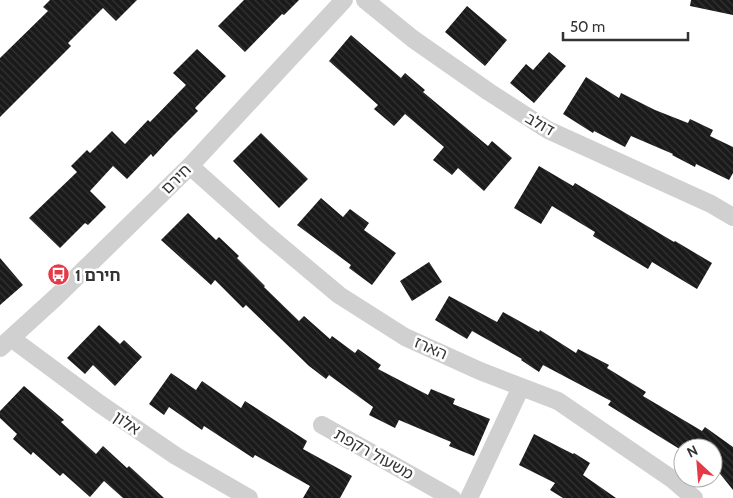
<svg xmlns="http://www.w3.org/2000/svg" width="733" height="498" viewBox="0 0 733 498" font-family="Cabin,'Noto Sans Hebrew',sans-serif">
  <defs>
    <pattern id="building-back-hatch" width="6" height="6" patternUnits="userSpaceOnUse" patternTransform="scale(1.25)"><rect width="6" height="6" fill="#1a1a1a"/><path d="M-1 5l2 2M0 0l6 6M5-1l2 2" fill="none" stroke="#333"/></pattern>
  </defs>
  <rect width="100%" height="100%" fill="#fff"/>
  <path fill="url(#building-back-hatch)" d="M50 0H137L116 21 103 8 68 43 71 46 0 117V58L48 11 43 7Z
    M244 0H299L284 15 282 14 245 52 218 26Z
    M691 0H733V15L690 6Z
    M467 6 507 40 485 66 445 32Z
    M351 35 401 78 405 73 425 90 423 92 488 146 492 141 512 158 484 191 458 168 452 175 433 160 444 147 405 114 394 126 374 109 378 105 329 61Z
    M197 49 226 76 195 108 198 111 169 140 153 157 151 154 127 179 113 166 90 191 106 207 88 225 85 223 60 248 29 218 77 172 71 166 87 150 90 153 112 131 125 144 148 120 150 122 186 85 173 73Z
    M549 52 566 66 534 103 510 83 526 64 533 70Z
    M586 77 619 98 621 93 655 110 688 123 690 119 713 130 710 136 733 147V173L729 180 696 164 695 167 672 155 673 154 631 136 625 147 594 131 593 133 563 114Z
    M261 133 308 179 279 208 233 161Z
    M539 166 573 186 575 183 674 242 675 241 712 263 697 289 652 262 648 269 593 236 595 232 552 206 541 224 514 208Z
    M321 198 343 217 350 209 369 223 364 230 396 253 372 285 349 268 351 265 297 225Z
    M188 213 216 240 219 237 239 256 237 258 265 286 264 287 299 321 304 316 330 339 332 336 355 353 358 349 381 365 378 369 428 395 431 389 455 399 453 404 490 419 474 456 449 446 451 442 399 420 395 428 369 415 373 407 329 375 326 379 309 366 246 305 243 308 215 280 211 285 161 240Z
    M0 258 23 285 0 305Z
    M429 262 442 282 412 301 400 281Z
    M449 296 497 322 503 312 539 332 540 330 576 353 578 349 609 365 607 368 646 392 643 396 702 431 705 427 733 447V490L713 465V448H678L608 405 611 401 543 365 539 372 521 360 522 359 472 331 467 339 435 320Z
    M99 325 120 344 124 340 142 357 115 386 93 365 85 374 67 358Z
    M171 373 196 390 202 381 241 408 245 401 307 441 303 449 352 476 340 498H303L310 486 255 455 253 458 204 426 202 430 169 407 164 415 149 404Z
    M24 386 64 420 61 422 96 454 103 446 127 468 129 466 164 498H123L104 481 90 497 63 473 60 476 33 452 31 455 13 439 17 434 0 418V411Z
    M534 434 573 454 574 453 590 463 583 475 616 498H563L550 490 555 483 519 465Z"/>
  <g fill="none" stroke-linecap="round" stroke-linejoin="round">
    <path stroke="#d0d0d0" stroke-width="18" d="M365 0 413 39 489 92 548 130 711 204 733 217
      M190 166 265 233 339 295 405 337 480 371 558 401 672 479 694 498
      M11 338 100 404 176 456 249 498
      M0 348 55 298 190 166 344 0
      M322 425 452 498
      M469 498 521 387"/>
  </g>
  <defs>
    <symbol id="bus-disc" viewBox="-11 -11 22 22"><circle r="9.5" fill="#e63946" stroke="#fff"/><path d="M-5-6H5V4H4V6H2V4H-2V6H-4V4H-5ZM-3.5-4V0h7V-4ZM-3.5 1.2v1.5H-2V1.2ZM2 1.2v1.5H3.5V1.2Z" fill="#fff"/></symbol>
  </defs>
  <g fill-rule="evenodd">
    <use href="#bus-disc" x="46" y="262" width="25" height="25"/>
  </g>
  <g text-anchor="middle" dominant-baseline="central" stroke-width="5" stroke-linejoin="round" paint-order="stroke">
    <g font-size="16" fill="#333" stroke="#fff">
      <text transform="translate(540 124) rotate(30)">דולב</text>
      <text transform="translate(176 179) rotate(-45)">חירם</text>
      <text transform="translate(431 348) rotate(24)">הארז</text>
      <text transform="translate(127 423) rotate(34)">אלון</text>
      <text transform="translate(374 454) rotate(29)">משעול רקפת</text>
    </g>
    <g font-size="16" font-weight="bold" fill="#333" stroke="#fff" text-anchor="start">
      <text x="75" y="275">חירם 1</text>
    </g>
  </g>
  <g transform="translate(698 463) rotate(334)"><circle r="24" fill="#ffffff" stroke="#adadad"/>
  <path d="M0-4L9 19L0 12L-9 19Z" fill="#e63946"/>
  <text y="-8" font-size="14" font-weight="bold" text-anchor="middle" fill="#333333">N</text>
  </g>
  <path d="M563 32v8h125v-8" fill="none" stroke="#333333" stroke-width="2.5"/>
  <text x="570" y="32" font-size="15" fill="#333333" stroke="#ffffff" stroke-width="4" paint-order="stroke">50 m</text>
</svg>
